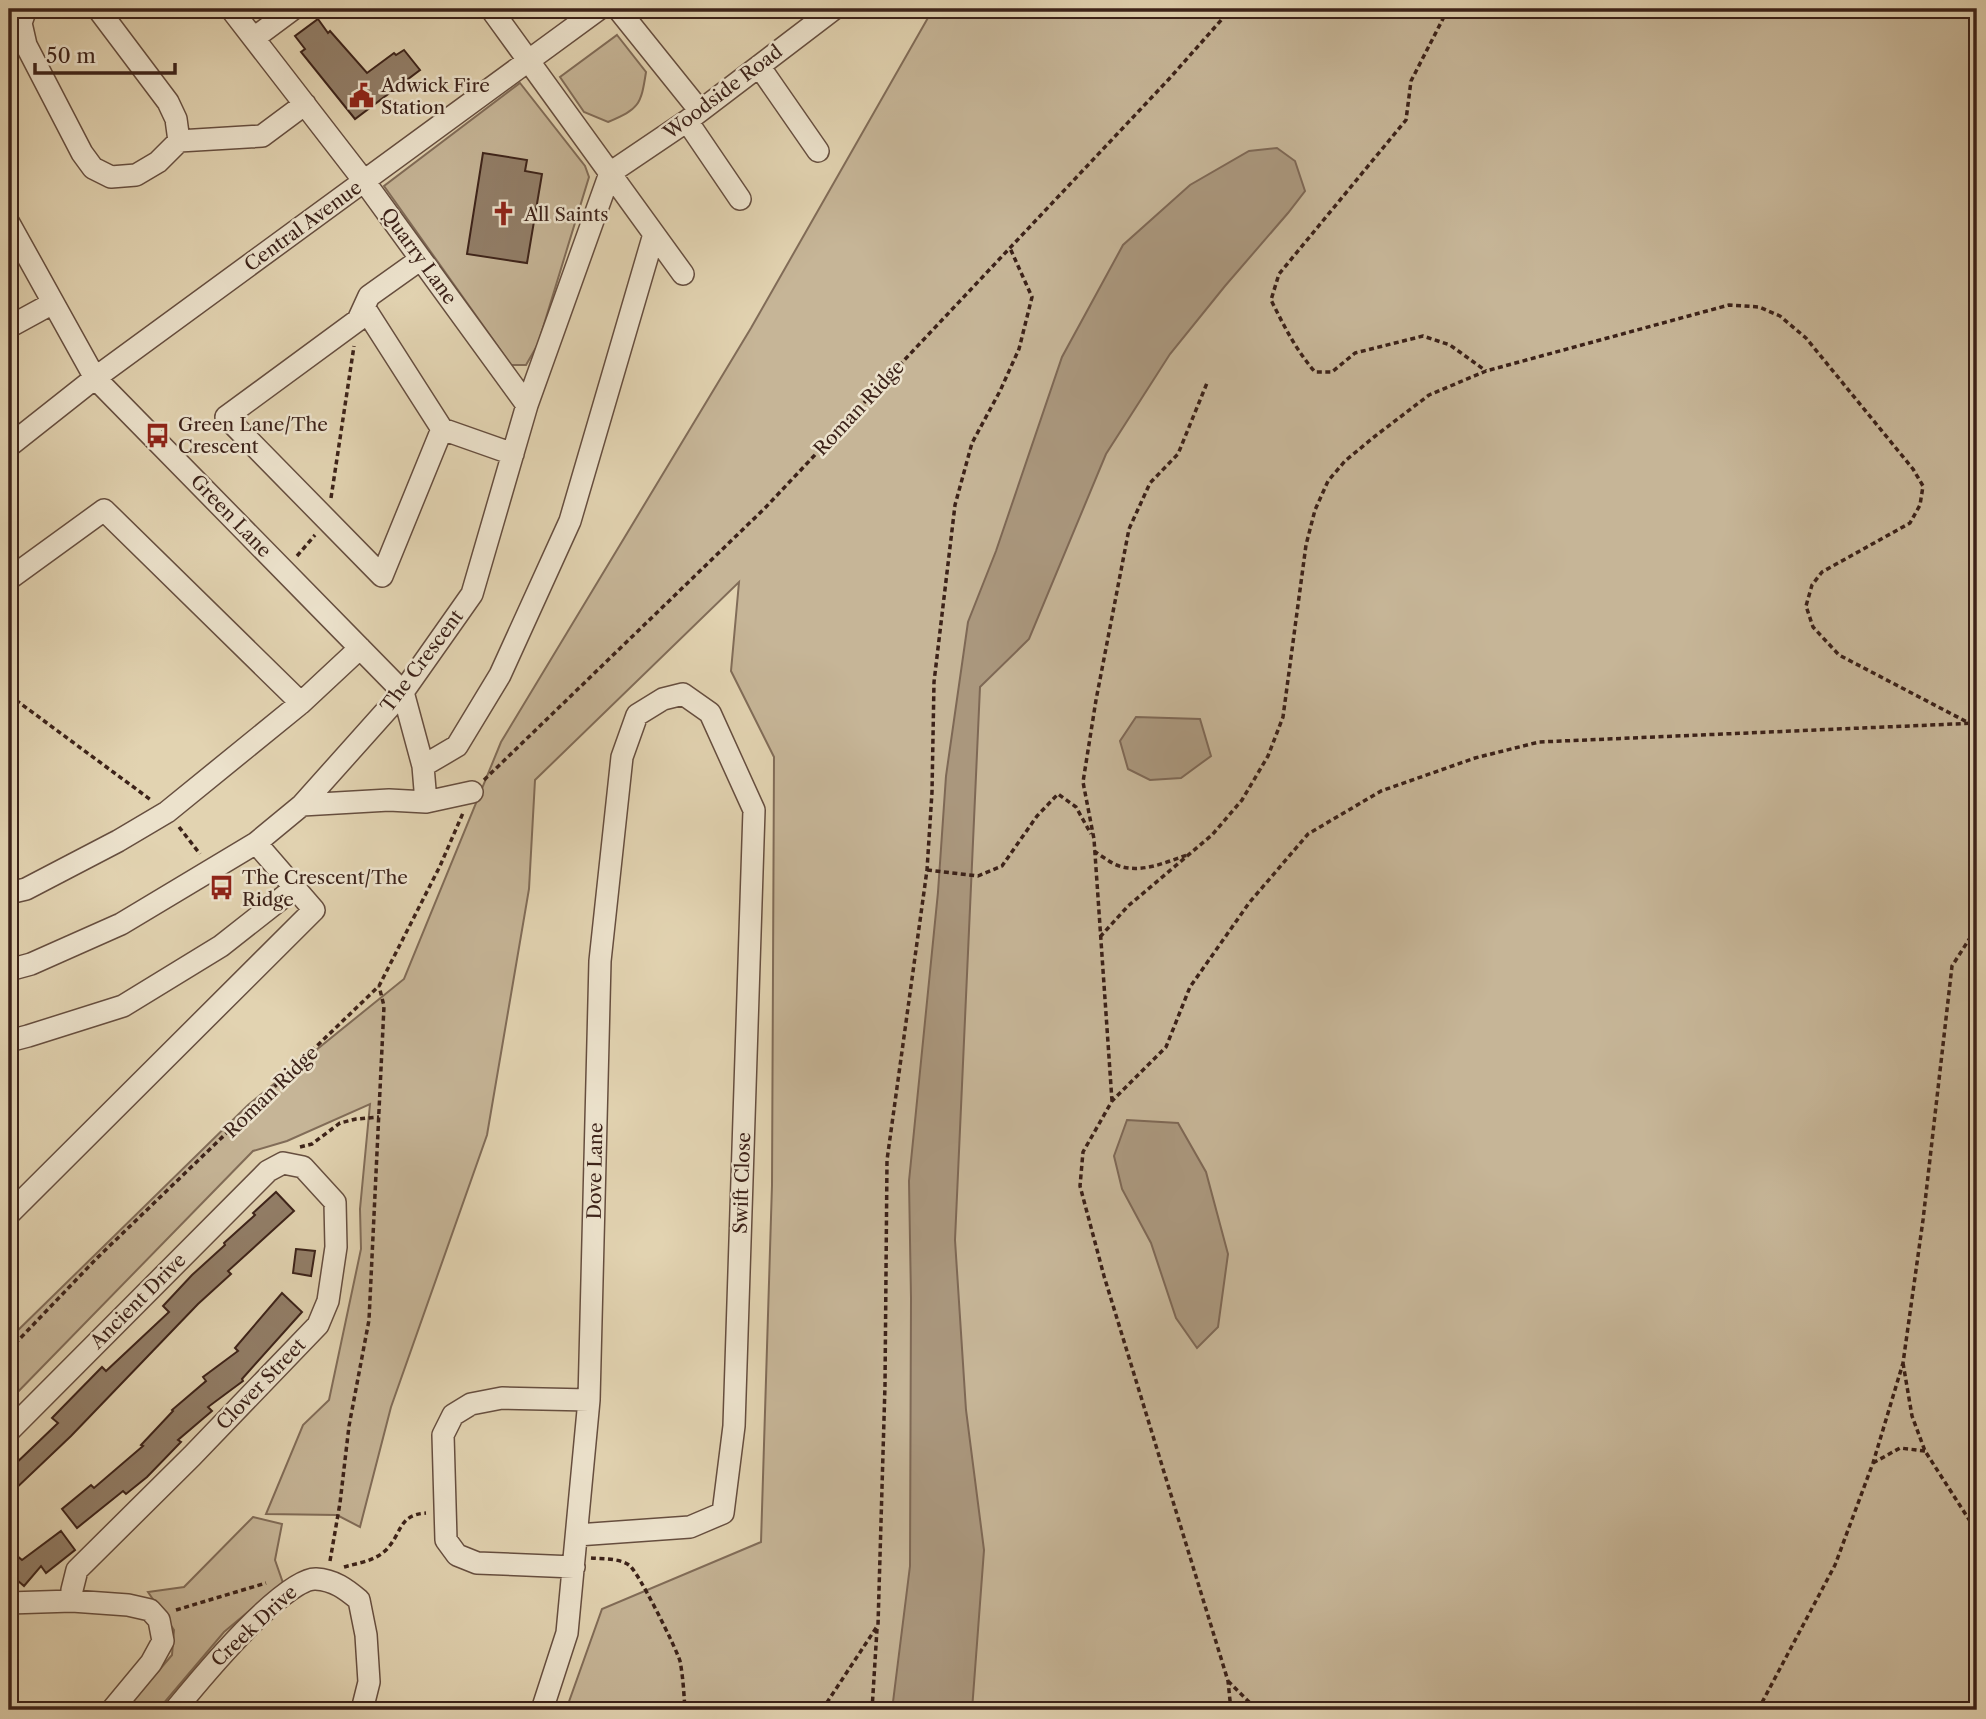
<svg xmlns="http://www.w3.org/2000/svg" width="1986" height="1719" viewBox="0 0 1986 1719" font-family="'Libre Caslon Text',serif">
  <rect width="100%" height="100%" fill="#e2d3b1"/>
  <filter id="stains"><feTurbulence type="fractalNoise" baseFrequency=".00286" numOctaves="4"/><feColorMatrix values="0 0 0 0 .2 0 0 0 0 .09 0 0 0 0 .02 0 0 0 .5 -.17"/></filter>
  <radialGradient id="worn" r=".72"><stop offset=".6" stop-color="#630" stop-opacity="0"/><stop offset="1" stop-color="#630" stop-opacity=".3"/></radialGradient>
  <path fill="#c6b597" stroke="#816c58" stroke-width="2" d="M933 9H1977V1710H566L602 1609 761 1542 772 1185 774 757 731 671 739 582 535 780 529 889 487 1135 391 1407 360 1527 337 1515 266 1514 303 1425 329 1400 361 1249 360 1209 370 1104 287 1141 253 1151 9 1401V1339L248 1105 404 979 501 742 751 328Z
    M617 35 646 72C641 105 639 109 608 122L584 112 560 77Z
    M520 83 585 166 589 177 538 344 526 365H511L384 186Z
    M253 1517 282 1524 275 1560 283 1583 224 1632 158 1710H125L172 1655 174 1630 148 1592 184 1587Z"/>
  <path fill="#aa977d" stroke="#7e6855" stroke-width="2" d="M1277 148 1295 161 1305 191 1288 213 1225 286 1170 354 1106 454 1029 639 980 687 955 1240 966 1410 984 1550 972 1710H892L910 1566 911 1298 909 1181 938 892 946 776 968 622 996 551 1062 357 1123 245 1190 185 1249 151Z
    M1136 717 1200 719 1211 756 1181 778 1150 780 1128 769 1120 741Z
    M1127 1120 1178 1123 1206 1172 1228 1254 1218 1327 1197 1348 1176 1318 1151 1243 1122 1189 1114 1156Z"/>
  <path fill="#927e68" stroke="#3c2219" stroke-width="2" d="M318 19 328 33 330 31 367 73 394 53 396 55 404 50 420 70 355 119 301 52 305 49 295 36Z
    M483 153 527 160 525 171 542 174 527 263 467 254Z
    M276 1192 294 1211 228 1271 231 1274 198 1304 71 1436 9 1495V1470L58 1423 52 1418 102 1367 106 1371 169 1312 163 1306 192 1275 225 1245 224 1243 255 1215 253 1213Z
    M296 1249 315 1251 311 1276 293 1273Z
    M282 1293 302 1312 242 1379 243 1381 208 1407 212 1411 178 1440 181 1442 147 1477 126 1494 123 1491 77 1528 62 1509 91 1485 94 1488 143 1446 141 1445 173 1411 172 1410 206 1381 203 1377 238 1351 235 1348Z
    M61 1531 75 1550 46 1573 41 1566 24 1586 9 1573V1563L16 1555 22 1560Z"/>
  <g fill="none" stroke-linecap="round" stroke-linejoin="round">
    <defs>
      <path id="minor" d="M26 9 21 23 26 45 82 153 93 168 111 177 136 175 158 162 179 141 262 136 305 104
        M98 9 168 102 176 119 179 141
        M231 9 364 181 527 405
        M491 9 683 274
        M618 9 700 111
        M254 38 293 9
        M759 66 818 151
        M687 121 740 199
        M610 173 687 121 834 9
        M9 223 95 378 403 692 423 766 426 802
        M364 307 442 429 382 576 226 417 358 320 369 296 421 259
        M9 327 53 303
        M442 429 513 454
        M9 446 95 378 599 9
        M9 579 104 510 301 703
        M423 766 457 746 500 675 570 521 654 234
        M302 805 389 800 426 802 472 792
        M9 893 26 889 118 841 167 812 301 703 360 648
        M9 970 31 964 121 924 256 843 302 805 403 692 472 594 527 405 610 173
        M9 1041 28 1036 123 1006 221 946 296 887
        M9 1214 314 910 256 843
        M9 1431 268 1171 283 1163 303 1167 335 1202 336 1247 328 1301 318 1325 192 1456 77 1570 72 1590V1601
        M574 1567 477 1563 457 1555 446 1540 443 1435 453 1415 471 1404 502 1398 589 1400
        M9 1603 72 1601 128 1605 150 1610 159 1620 163 1641 151 1663 112 1710
        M175 1710C197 1683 284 1577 316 1579 334 1580 346 1589 359 1600L366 1635 369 1682 362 1710
        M542 1710 567 1633 589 1400 600 961 622 757 637 715 663 699 683 694 710 713 754 810 734 1426 723 1513 690 1527 577 1535"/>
    </defs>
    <use href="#minor" stroke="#664e3f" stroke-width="24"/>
    <path stroke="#3c2219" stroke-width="3.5" stroke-dasharray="5 3.5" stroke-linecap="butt" d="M1448 9 1411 81 1406 120 1279 274 1271 300C1284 326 1296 350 1315 372H1332L1355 353 1423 336 1450 345 1486 371
      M331 498 354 346
      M297 556 315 535
      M9 695 151 800
      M484 780 765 508 1169 79 1231 9
      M179 827 200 854
      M1094 851C1100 855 1107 860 1114 864 1138 875 1164 863 1187 855
      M927 870 978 876 1002 866 1037 816 1058 794 1076 807 1091 834
      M1100 937 1128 906 1212 835 1242 800 1268 756 1283 717 1306 545 1315 510 1328 481 1345 461 1374 437 1429 395 1486 371 1729 305 1759 307 1780 316 1806 338 1913 469 1923 486 1920 505 1910 523 1822 572 1812 585 1806 606 1813 627 1839 655 1967 722
      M1112 1101 1094 839 1083 782 1096 700 1129 529 1150 483 1178 454 1207 383
      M300 1147 312 1144 340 1123 356 1119 379 1117
      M9 1350 97 1258 379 986 440 866 463 813
      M1903 1363 1912 1416 1925 1451 1977 1532
      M1873 1463 1900 1448 1925 1451
      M591 1558C603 1559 619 1558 629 1565 638 1571 676 1648 680 1661 683 1676 684 1695 685 1710
      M330 1561 340 1503 349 1426 369 1320 384 1006 379 986
      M344 1567C358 1563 375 1561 386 1550 403 1532 398 1515 426 1513
      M176 1610 266 1583
      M1228 1681 1250 1703 1260 1710
      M822 1710 878 1625 885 1385 887 1160 927 870 932 792 934 682 955 505 972 443 1000 391 1019 349 1032 297 1010 248
      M872 1710 877 1629
      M1231 1710 1228 1681 1104 1276 1080 1186 1083 1152 1112 1101 1166 1047 1190 987 1249 903 1308 834 1381 791 1475 758 1539 742 1977 723
      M1758 1710 1835 1565 1873 1463 1903 1363 1923 1220 1952 966 1977 927"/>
    <use href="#minor" stroke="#ece2cc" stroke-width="21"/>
  </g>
  <defs>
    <symbol id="civic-bare" viewBox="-9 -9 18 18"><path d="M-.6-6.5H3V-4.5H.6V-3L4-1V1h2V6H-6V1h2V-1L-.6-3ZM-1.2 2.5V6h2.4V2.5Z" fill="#8f2418" stroke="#ece2cc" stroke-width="2.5" paint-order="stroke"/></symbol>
    <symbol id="church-bare" viewBox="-9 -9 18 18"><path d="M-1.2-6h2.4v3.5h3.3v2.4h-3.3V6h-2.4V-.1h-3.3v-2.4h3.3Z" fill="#8f2418" stroke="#ece2cc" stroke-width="2.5" paint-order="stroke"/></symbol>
    <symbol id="bus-bare" viewBox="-9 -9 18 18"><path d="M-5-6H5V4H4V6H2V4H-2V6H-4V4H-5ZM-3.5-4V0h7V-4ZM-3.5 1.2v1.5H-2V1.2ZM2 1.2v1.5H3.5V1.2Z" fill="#8f2418" stroke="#ece2cc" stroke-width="2.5" paint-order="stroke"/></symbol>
  </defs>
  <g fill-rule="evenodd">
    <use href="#civic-bare" x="344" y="78" width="35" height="35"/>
    <use href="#church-bare" x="486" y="196" width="35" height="35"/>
    <use href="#bus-bare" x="140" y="418" width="35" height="35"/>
    <use href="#bus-bare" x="204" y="870" width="35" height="35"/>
  </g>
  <g text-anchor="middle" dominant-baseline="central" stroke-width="5" stroke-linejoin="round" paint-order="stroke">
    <g font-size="19" fill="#3c2219" stroke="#ece2cc" text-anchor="start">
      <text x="381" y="85">Adwick Fire<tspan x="381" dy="22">Station</tspan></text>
      <text x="524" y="214">All Saints</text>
      <text x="178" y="424">Green Lane/The<tspan x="178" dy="22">Crescent</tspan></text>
      <text x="242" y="877">The Crescent/The<tspan x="242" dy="22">Ridge</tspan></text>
    </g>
    <g font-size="19" fill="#3c2219" stroke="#ece2cc">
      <text transform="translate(723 92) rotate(-37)">Woodside Road</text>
      <text transform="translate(303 226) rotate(-36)">Central Avenue</text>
      <text transform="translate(419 256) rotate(54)">Quarry Lane</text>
      <text transform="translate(859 408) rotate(-47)">Roman Ridge</text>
      <text transform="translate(231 516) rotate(46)">Green Lane</text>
      <text transform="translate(422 661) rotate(-53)">The Crescent</text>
      <text transform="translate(271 1092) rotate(-44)">Roman Ridge</text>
      <text transform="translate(595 1171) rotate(-89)">Dove Lane</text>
      <text transform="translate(742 1183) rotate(-88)">Swift Close</text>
      <text transform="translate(138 1301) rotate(-45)">Ancient Drive</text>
      <text transform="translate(261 1384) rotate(-46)">Clover Street</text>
      <text transform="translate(254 1626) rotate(-43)">Creek Drive</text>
    </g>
  </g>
  <rect width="1986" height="1719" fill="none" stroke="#e2d3b1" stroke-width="35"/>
  <rect x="10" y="10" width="1965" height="1698" fill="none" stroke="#3c2219" stroke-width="3.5"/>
  <rect x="18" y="18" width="1951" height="1684" fill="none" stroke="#3c2219" stroke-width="2"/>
  <path d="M35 63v10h140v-10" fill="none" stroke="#3c2219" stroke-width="3.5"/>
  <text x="46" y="63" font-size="21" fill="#3c2219" stroke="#ece2cc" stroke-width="5" paint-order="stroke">50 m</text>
  <rect width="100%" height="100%" filter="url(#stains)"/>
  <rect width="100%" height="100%" fill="url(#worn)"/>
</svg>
